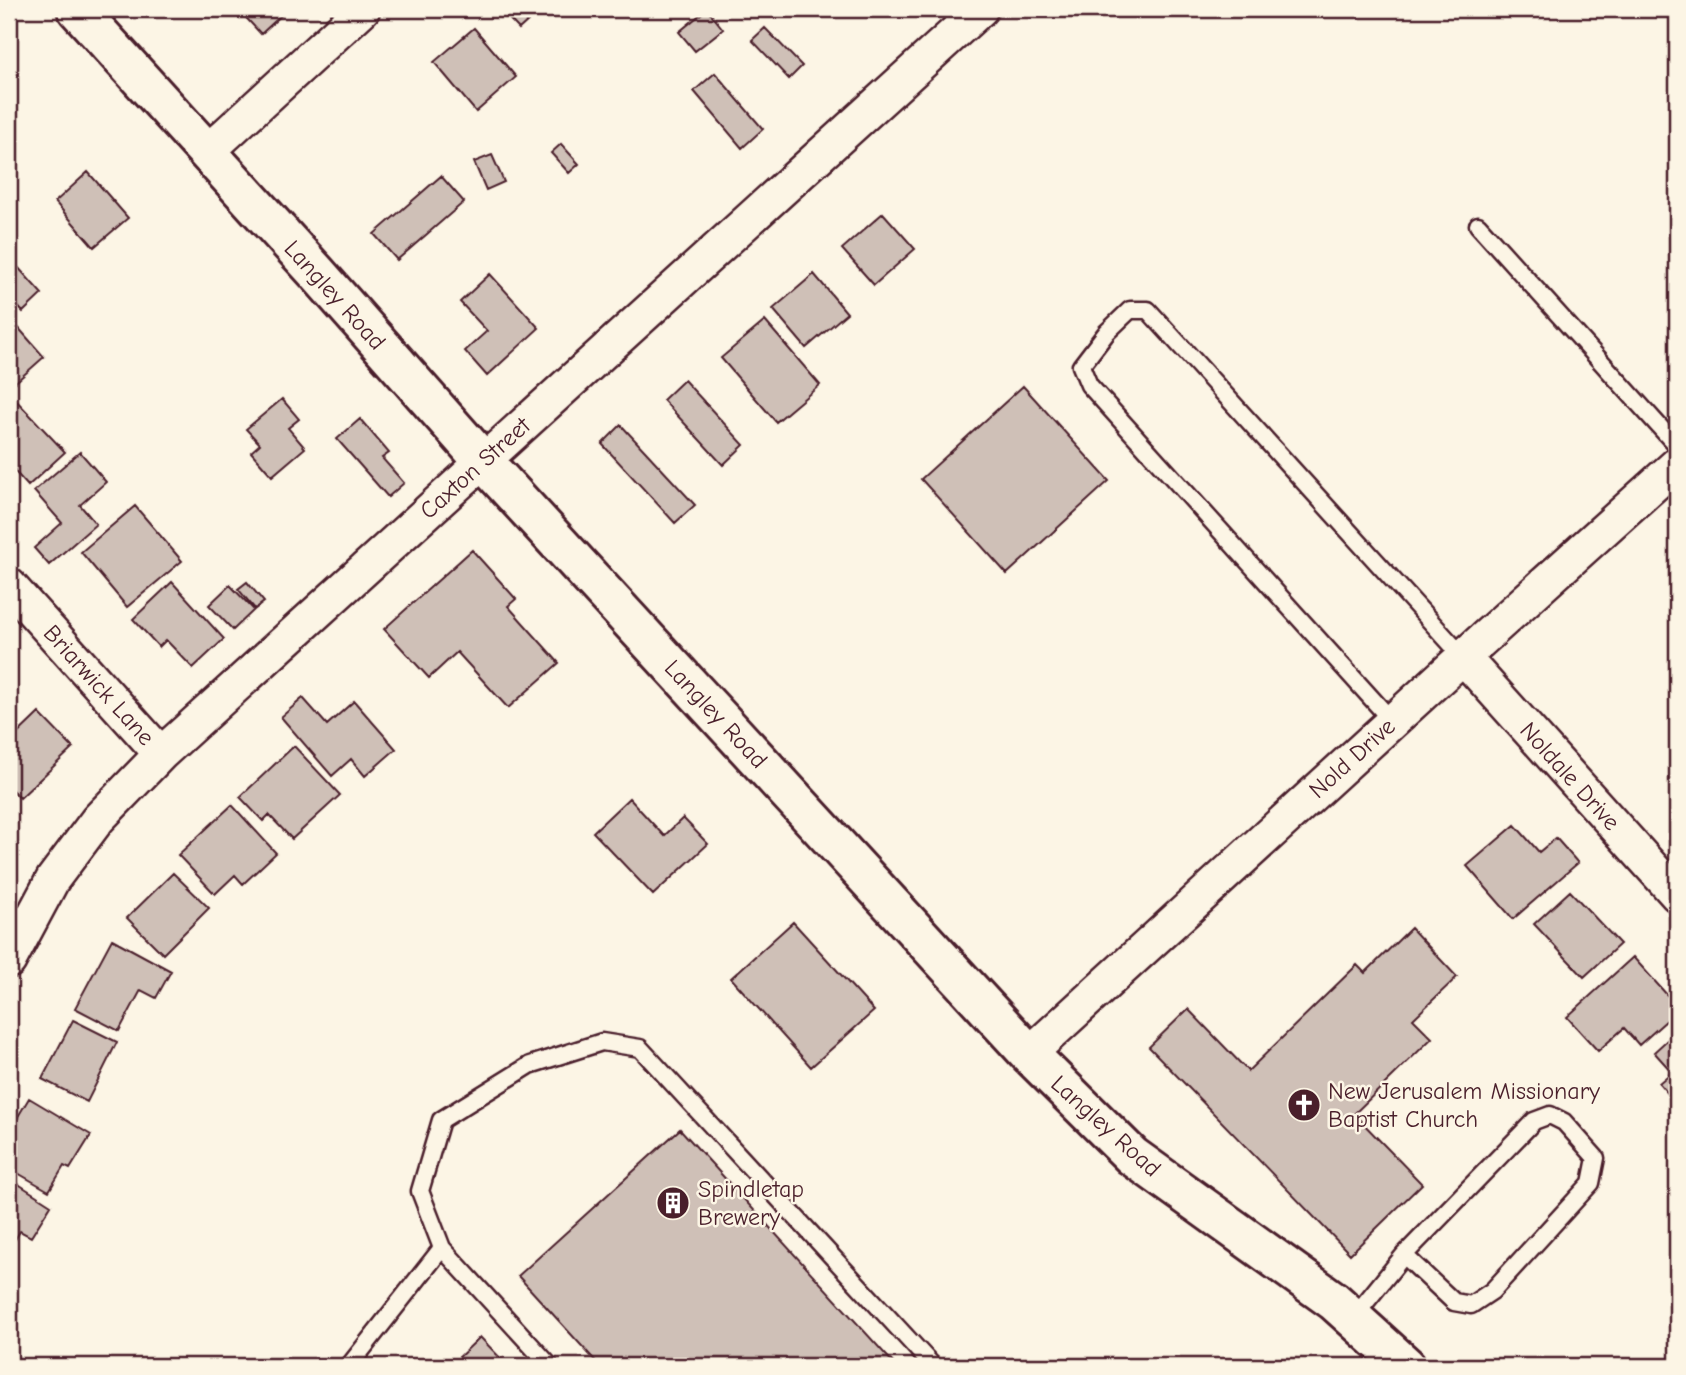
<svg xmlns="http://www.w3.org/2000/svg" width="1686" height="1375" viewBox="0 0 1686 1375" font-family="'Comic Neue',sans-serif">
  <rect width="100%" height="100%" fill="#fcf5e5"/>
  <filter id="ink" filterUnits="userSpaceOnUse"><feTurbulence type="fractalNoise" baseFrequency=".0143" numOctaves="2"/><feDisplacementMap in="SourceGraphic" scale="14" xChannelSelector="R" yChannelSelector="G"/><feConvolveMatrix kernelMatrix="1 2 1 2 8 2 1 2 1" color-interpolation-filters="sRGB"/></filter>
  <g filter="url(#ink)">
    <path fill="#cfc0b7" stroke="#4a1f2b" stroke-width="2" d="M238 9H288L261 34Z
      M500 9H541L519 29Z
      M707 9 723 29 695 51 679 32Z
      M474 28 516 77 476 112 434 62Z
      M765 28 802 66 789 79 752 40Z
      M715 73 763 129 742 148 694 91Z
      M561 144 579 164 569 173 551 153Z
      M492 155 504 182 486 190 474 162Z
      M88 172 128 218 94 247 55 202Z
      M441 176 464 202 397 260 374 234Z
      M883 213 915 249 874 285 842 249Z
      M16 265 42 294 23 312 9 297V271Z
      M490 274 539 328 487 376 465 351 487 331 460 302Z
      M814 274 847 313 806 348 773 309Z
      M9 317 44 357 9 388Z
      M765 321 820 385 776 422 721 358Z
      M684 380 744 445 723 465 663 400Z
      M1023 386 1109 481 1007 574 921 479Z
      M12 396 65 452 28 486 9 465V399Z
      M282 399 299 419 288 428 305 448 272 476 251 452 260 444 246 429Z
      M360 419 389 453 382 458 404 483 388 497 337 439Z
      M621 425 695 505 675 523 602 444Z
      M80 452 106 482 80 505 96 524 49 565 34 548 62 523 34 491Z
      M135 506 182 561 127 607 81 552Z
      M472 550 516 599 508 606 559 663 508 708 457 652 429 678 384 629Z
      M172 582 224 639 193 668 166 640 159 647 133 619Z
      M247 582 264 602 255 609 238 589Z
      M230 585 254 610 233 630 209 605Z
      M303 698 327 725 354 701 396 749 365 776 351 759 332 776 281 717Z
      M39 713 73 748 20 798 9 787V742Z
      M294 746 340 795 292 839 269 815 263 821 240 797Z
      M629 798 664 836 683 818 708 844 653 895 593 832Z
      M232 805 276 853 243 884 235 875 215 894 178 855Z
      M1515 825 1539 852 1556 838 1578 863 1513 919 1467 866Z
      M173 873 209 908 163 954 127 918Z
      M1570 891 1620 944 1584 977 1534 924Z
      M793 922 874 1011 811 1067 731 978Z
      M1411 928 1457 977 1413 1019 1432 1038 1354 1114 1422 1184 1350 1254 1149 1047 1188 1009 1248 1071 1357 965 1365 973Z
      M112 939 171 971 156 998 141 990 119 1031 75 1008Z
      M1633 957 1677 1006V1011L1639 1045 1624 1028 1598 1051 1567 1017Z
      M73 1020 117 1042 87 1102 42 1079Z
      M1677 1031V1104L1659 1083 1672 1072 1654 1052Z
      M29 1098 91 1135 70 1169 64 1166 49 1191 9 1168V1129L10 1130Z
      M680 1129 896 1366H600L518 1276Z
      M9 1178 51 1205 31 1237 20 1231 9 1250Z
      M480 1337 508 1366H450Z"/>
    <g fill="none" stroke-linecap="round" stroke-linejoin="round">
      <defs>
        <path id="service" d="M1478 225 1677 446
          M1392 721 1089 385 1081 366 1107 332 1130 310H1148L1463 657
          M1353 1318 1404 1255 1534 1121 1550 1115 1564 1122 1596 1158 1591 1183 1492 1291 1471 1305 1454 1302 1404 1255
          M349 1366 442 1248
          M550 1366 442 1248 420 1191 441 1120 530 1065 602 1042 640 1048 933 1366"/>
        <path id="minor" d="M207 152 363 9
          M9 585 161 754
          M1463 657 1677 895
          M9 961 53 879 98 819 161 754 981 9
          M1029 1054 1463 657 1677 464"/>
        <path id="tertiary" d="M77 9 317 273 483 461 1029 1054 1132 1156 1334 1301 1406 1366"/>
      </defs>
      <use href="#service" stroke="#4a1f2b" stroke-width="21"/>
      <use href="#minor" stroke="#4a1f2b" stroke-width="38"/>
      <use href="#tertiary" stroke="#4a1f2b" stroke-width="44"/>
      <use href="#service" stroke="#fcf5e5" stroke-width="16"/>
      <use href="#minor" stroke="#fcf5e5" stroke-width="33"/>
      <use href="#tertiary" stroke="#fcf5e5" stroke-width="38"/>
    </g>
  </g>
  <defs>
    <symbol id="church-disc" viewBox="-11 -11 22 22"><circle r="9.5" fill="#4a1f2b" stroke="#fcf5e5"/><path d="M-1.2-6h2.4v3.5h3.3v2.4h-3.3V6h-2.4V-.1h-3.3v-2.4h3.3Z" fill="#fff"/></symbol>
    <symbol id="building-disc" viewBox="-11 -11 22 22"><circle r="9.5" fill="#4a1f2b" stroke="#fcf5e5"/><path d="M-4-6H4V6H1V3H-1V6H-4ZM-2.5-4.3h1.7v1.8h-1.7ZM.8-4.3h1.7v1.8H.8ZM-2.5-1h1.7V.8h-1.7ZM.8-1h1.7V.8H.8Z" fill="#fff"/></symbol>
  </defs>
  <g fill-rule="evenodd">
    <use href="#church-disc" x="1285" y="1086" width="38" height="38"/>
    <use href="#building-disc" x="654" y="1184" width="38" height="38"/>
  </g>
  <g text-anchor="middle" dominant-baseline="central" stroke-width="5" stroke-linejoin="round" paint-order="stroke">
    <g font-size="24" fill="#4a1f2b" stroke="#fcf5e5">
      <text transform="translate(335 295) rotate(48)">Langley Road</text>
      <text transform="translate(475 468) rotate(-42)">Caxton Street</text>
      <text transform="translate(99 685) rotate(48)">Briarwick Lane</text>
      <text transform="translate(716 714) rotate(47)">Langley Road</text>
      <text transform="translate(1352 758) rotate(-42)">Nold Drive</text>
      <text transform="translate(1570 776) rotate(48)">Noldale Drive</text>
      <text transform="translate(1106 1126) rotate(42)">Langley Road</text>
    </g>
    <g font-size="24" fill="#4a1f2b" stroke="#fcf5e5" text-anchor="start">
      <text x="1328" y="1091">New Jerusalem Missionary<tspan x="1328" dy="28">Baptist Church</tspan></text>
      <text x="698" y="1189">Spindletap<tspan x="698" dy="28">Brewery</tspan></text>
    </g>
  </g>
  <rect width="1686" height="1375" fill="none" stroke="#fcf5e5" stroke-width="35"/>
  <rect x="18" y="18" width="1651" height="1340" fill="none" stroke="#4a1f2b" stroke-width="2.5" filter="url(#ink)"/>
</svg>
